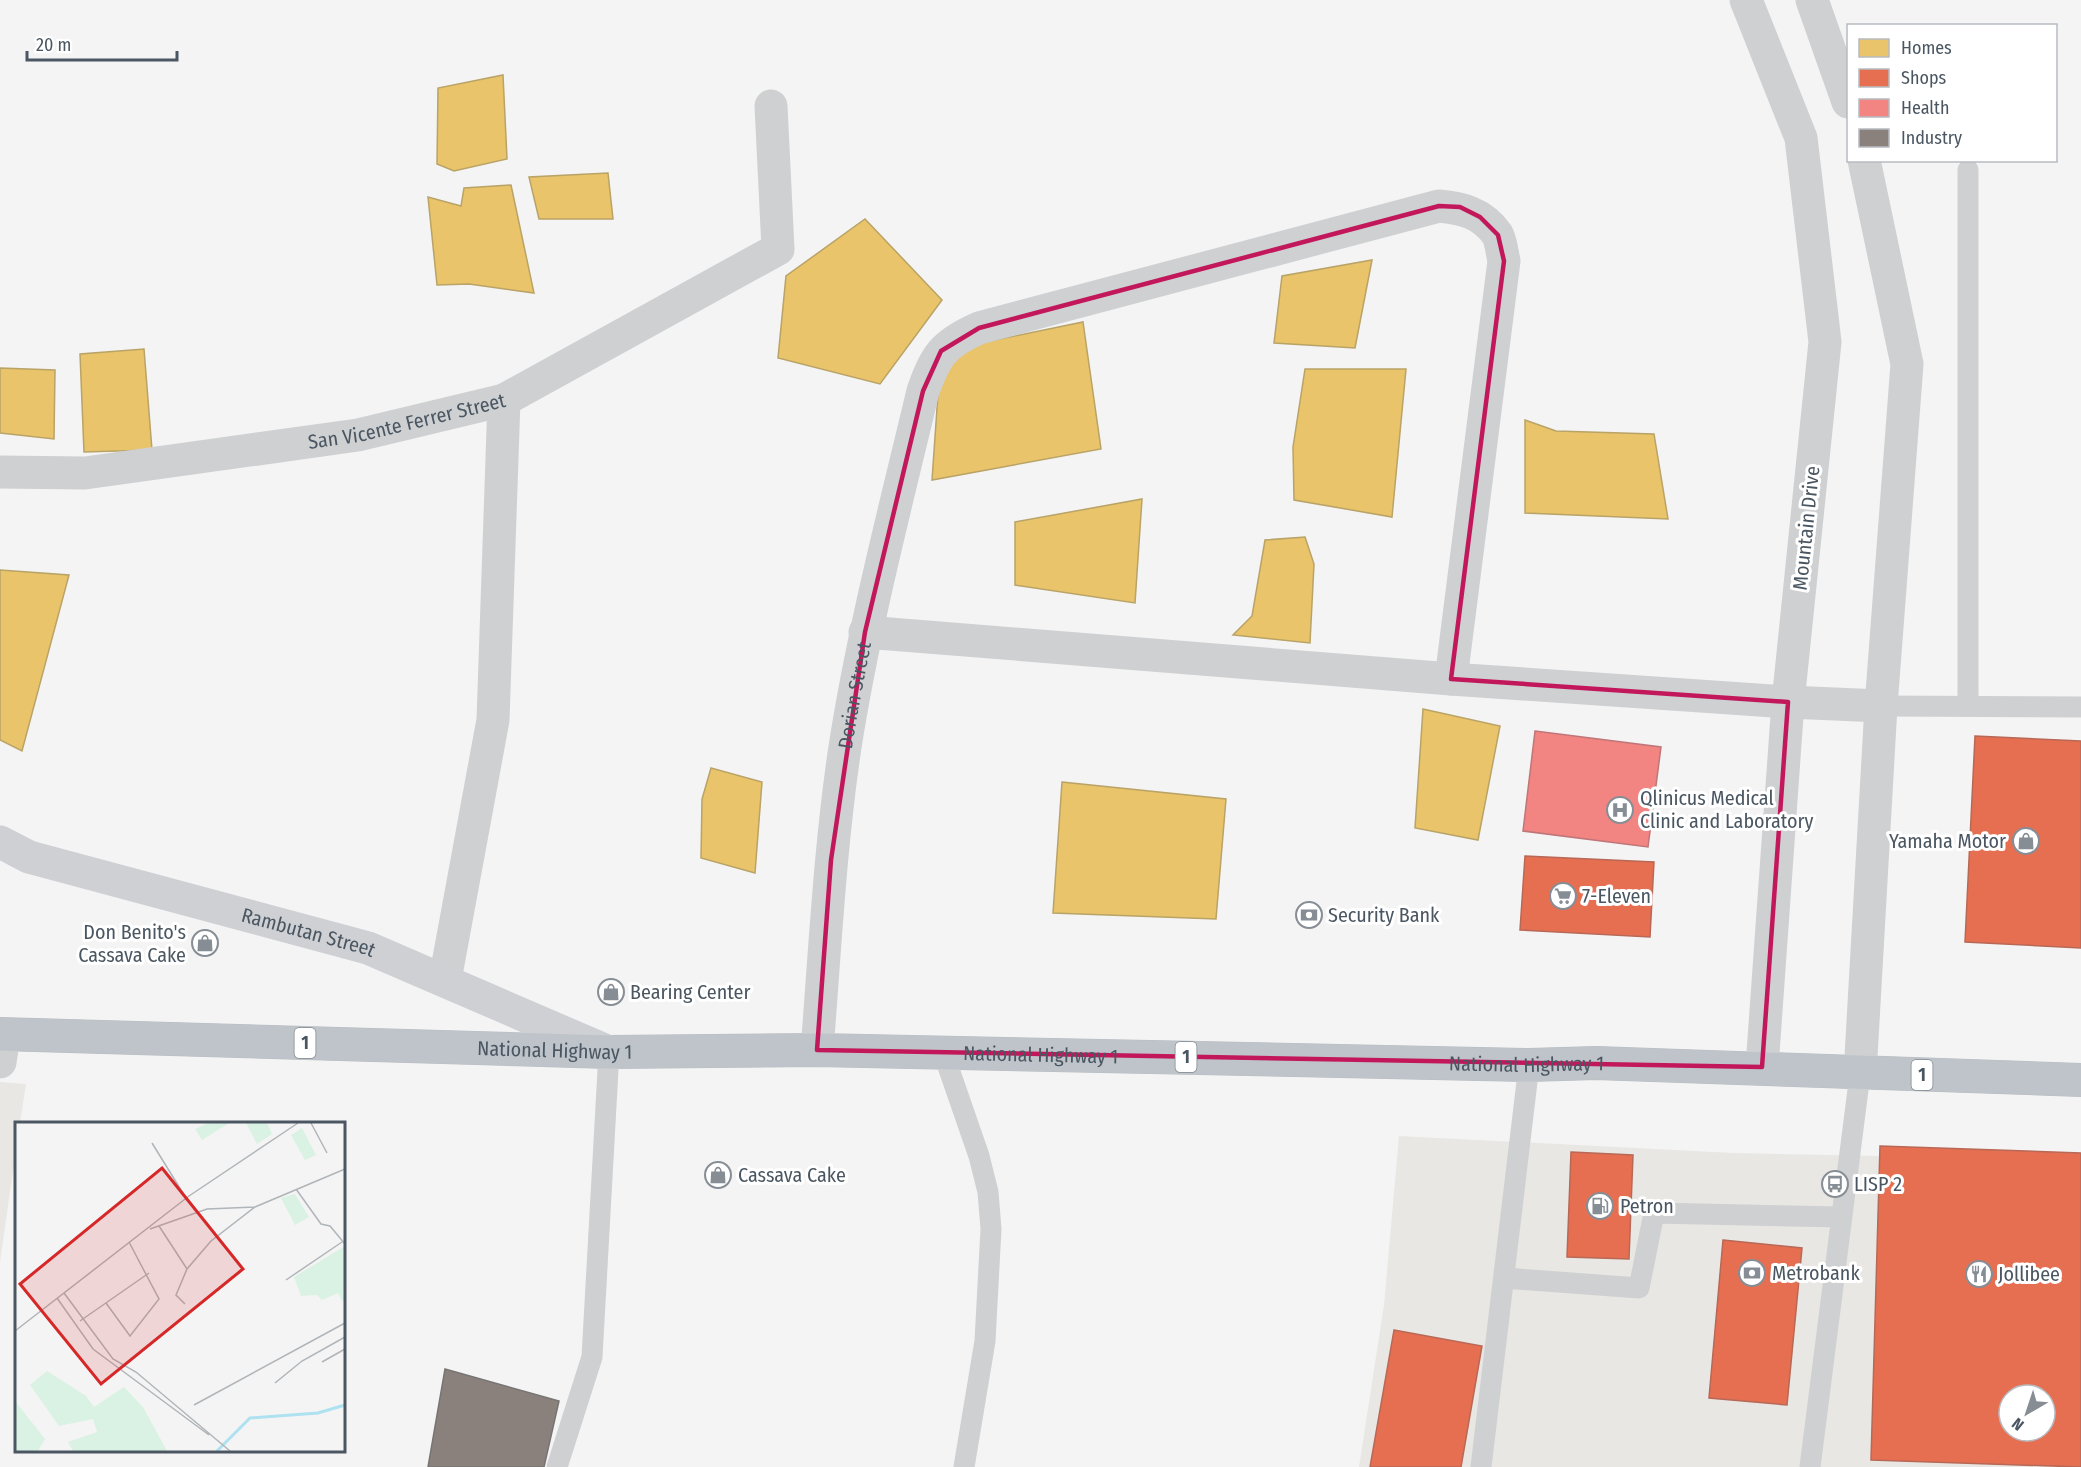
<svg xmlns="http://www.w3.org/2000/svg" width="2081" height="1467" viewBox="0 0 2081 1467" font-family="'Fira Sans Condensed',sans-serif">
  <rect width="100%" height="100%" fill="#f4f4f4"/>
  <path fill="#e8e7e3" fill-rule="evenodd" d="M0 1082 26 1084 20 1123 16 1124V1150L0 1262Z
    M1399 1136 1733 1153 2081 1160V1467H1359L1384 1305ZM2009 1395H2045V1431H2009Z"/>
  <path fill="#e9c46a" stroke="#b9a367" stroke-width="1.5" d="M503 75 507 159 454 171 437 164 438 88Z
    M608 173 613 219H539L529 177Z
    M511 185 534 293 469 284 437 285 428 197 461 206 464 188Z
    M865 219 942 300 880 384 778 358 786 276Z
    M1372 260 1355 348 1274 343 1282 276Z
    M1083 322 1101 449 932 480 941 351Z
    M144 349 152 450 84 452 80 354Z
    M0 368 55 370 54 439 0 433Z
    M1305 369H1406L1392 517 1294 500 1293 447Z
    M1525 420 1556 431 1654 434 1668 519 1525 513Z
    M1142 499 1135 603 1015 585V522Z
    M1305 537 1314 564 1310 643 1233 635 1252 616 1265 540Z
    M0 570 69 575 22 751 0 740Z
    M1423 709 1500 726 1478 840 1415 828Z
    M711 768 762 782 755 873 701 858 702 799Z
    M1062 782 1226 799 1216 919 1053 913Z"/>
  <path fill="#e76f51" stroke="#b86856" stroke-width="1.5" fill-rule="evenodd" d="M1975 736 2081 741V948L1965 942Z
    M1525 856 1654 862 1650 937 1520 930Z
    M1880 1146 2081 1153V1467L1871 1460ZM2009 1395H2045V1431H2009Z
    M1571 1152 1633 1155 1629 1259 1567 1257Z
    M1723 1240 1802 1248 1787 1405 1709 1398Z
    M1394 1330 1482 1346 1461 1467H1370Z"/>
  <path fill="#f28482" stroke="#c07678" stroke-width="1.5" d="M1535 731 1661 747 1648 847 1523 831Z"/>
  <path fill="#8a817c" stroke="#777474" stroke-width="1.5" d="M445 1369 559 1401 544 1467H428Z"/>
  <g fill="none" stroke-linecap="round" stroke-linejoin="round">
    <defs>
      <g id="highway">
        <path id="s4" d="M0 1034 609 1052 817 1050 1529 1065 1596 1063 2081 1080"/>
      </g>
    </defs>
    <use href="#highway" stroke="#b9bec3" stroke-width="34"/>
    <path stroke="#ced0d2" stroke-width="21" d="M1881 706 2081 707
      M1968 706V170
      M943 1052 979 1156 988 1192 991 1229 985 1341 964 1467
      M1504 1278 1639 1288 1654 1213 1840 1217
      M557 1467 592 1357 609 1052
      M1481 1467 1529 1065
      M1810 1467 1860 1074"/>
    <g stroke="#ced0d2" stroke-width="33">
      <path d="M1746 0 1801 138 1825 342 1788 702 1762 1067"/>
      <path d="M1812 0 1848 102"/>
      <path id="s1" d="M0 472 85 473 358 435 504 400 778 249 771 106"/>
      <path d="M865 632 1451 679 1788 702 1881 706"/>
      <path d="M445 980 493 720 504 400"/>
      <path id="s2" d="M817 1050C825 949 830 847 845 747 864 626 895 509 923 391 936 355 943 344 979 328L1439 206C1462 208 1482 213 1497 234 1501 240 1502 253 1504 261L1451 679"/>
      <path d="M0 1062 4 1035"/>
      <path d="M1860 1074 1881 706 1907 364 1864 160"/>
    </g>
    <path stroke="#ced0d4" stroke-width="33" id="s3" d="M0 842 29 857 368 948 609 1052"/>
    <use href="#highway" stroke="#bec4c9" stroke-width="33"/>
  </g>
  <path fill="none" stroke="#c2185b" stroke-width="4.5" stroke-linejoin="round" d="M1439 206 1460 207 1480 217 1498 235 1504 261 1451 679 1788 702 1762 1067 817 1050 831 860 865 632 923 391 941 351 979 328Z"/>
  <defs>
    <symbol id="hospital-ring" viewBox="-11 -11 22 22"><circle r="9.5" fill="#fff" stroke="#868d94" stroke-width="1.5"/><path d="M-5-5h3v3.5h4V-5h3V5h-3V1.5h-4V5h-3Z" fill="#868d94"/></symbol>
    <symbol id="shop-ring" viewBox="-11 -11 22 22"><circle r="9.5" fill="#fff" stroke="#868d94" stroke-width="1.5"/><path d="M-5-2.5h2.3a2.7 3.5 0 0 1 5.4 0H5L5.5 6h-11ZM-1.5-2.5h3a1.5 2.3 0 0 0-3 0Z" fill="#868d94"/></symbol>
    <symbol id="supermarket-ring" viewBox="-11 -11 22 22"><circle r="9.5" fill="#fff" stroke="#868d94" stroke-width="1.5"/><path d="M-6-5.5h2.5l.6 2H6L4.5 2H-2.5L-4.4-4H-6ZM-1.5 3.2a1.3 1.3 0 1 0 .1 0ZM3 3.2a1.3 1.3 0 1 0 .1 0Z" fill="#868d94"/></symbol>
    <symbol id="bank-ring" viewBox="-11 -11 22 22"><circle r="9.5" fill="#fff" stroke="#868d94" stroke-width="1.5"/><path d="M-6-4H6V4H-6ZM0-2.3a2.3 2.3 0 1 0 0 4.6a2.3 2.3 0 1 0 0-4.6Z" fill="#868d94"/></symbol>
    <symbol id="bus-ring" viewBox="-11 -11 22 22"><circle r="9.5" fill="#fff" stroke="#868d94" stroke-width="1.5"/><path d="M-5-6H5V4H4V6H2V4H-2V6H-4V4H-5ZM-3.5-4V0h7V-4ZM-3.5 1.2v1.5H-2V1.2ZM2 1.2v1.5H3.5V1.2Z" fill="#868d94"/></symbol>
    <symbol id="fuel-ring" viewBox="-11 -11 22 22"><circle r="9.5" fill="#fff" stroke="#868d94" stroke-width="1.5"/><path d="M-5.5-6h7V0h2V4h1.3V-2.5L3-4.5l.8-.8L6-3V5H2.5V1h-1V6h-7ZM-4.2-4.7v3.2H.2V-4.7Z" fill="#868d94"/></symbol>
    <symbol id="restaurant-ring" viewBox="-11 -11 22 22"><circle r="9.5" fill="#fff" stroke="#868d94" stroke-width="1.5"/><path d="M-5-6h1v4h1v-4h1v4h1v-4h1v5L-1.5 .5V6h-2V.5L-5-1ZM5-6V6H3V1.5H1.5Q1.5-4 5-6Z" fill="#868d94"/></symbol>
  </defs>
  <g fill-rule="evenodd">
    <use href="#hospital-ring" x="1605" y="795" width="30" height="30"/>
    <use href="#shop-ring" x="2011" y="826" width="30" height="30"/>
    <use href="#supermarket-ring" x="1548" y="881" width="30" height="30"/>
    <use href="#bank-ring" x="1294" y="900" width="30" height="30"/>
    <use href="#shop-ring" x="190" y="928" width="30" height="30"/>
    <use href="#shop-ring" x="596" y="977" width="30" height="30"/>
    <use href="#shop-ring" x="703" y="1160" width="30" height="30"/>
    <use href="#bus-ring" x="1820" y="1169" width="30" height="30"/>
    <use href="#fuel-ring" x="1585" y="1191" width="30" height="30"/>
    <use href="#bank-ring" x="1737" y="1258" width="30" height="30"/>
    <use href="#restaurant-ring" x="1964" y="1259" width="30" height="30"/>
  </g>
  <g text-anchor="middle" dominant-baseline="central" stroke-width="6" stroke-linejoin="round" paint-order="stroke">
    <g fill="#fff" stroke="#808990" stroke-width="1.5">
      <rect x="294.5" y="1028" width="21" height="30" rx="4.5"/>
      <rect x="1175.5" y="1042" width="21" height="30" rx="4.5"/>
      <rect x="1911.5" y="1060" width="21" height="30" rx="4.5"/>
    </g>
    <g font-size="18" font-weight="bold" fill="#4a5661">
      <text x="305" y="1043">1</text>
      <text x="1186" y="1057">1</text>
      <text x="1922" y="1075">1</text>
    </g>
    <g font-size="20" fill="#4a5661" stroke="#fff">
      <text stroke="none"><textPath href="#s1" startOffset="411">San Vicente Ferrer Street</textPath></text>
      <text transform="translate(1806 528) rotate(-84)">Mountain Drive</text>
      <text stroke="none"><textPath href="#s2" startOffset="357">Dorian Street</textPath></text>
      <text stroke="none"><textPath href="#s3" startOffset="322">Rambutan Street</textPath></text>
      <text stroke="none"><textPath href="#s4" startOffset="555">National Highway 1</textPath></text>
      <text stroke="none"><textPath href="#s4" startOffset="1041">National Highway 1</textPath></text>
      <text stroke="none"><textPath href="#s4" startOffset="1527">National Highway 1</textPath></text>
    </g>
    <g font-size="20" fill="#4a5661" stroke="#fff" text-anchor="start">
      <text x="1640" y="798">Qlinicus Medical<tspan x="1640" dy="23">Clinic and Laboratory</tspan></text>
      <text x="2006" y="841" text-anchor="end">Yamaha Motor</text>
      <text x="1582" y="896">7-Eleven</text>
      <text x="1328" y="915">Security Bank</text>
      <text x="186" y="932" text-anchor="end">Don Benito's<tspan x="186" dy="23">Cassava Cake</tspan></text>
      <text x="630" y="992">Bearing Center</text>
      <text x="738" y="1175">Cassava Cake</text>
      <text x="1854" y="1184">LISP 2</text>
      <text x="1620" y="1206">Petron</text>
      <text x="1772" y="1273">Metrobank</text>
      <text x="1998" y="1274">Jollibee</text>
    </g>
  </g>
  <g transform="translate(15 1122)">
    <rect width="330" height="330" fill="#f4f4f4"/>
    <path d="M193 1H214L187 18 180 7ZM231 1H252L257 12 242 22ZM287 6 301 33 290 38 276 13ZM280 72 294 95 280 103 266 76ZM330 124V178L327 179 323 171 307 178 302 173 286 174 279 155ZM32 249 71 274 79 285 109 265 128 285 152 329H58L53 320 82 310 78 297 44 304 15 263ZM0 279 30 317 23 329H0Z" fill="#d9f2e3"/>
    <path fill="none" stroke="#aee2f0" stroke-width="3" d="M202 329 235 296 303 291 330 283"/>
    <path fill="none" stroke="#b0b5b9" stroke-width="1.5" d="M296 1 312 31M137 21 171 76M281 67 306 102 315 104 330 122M144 104 172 147M135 107 192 87 240 85M271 158 327 120M49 171 98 237 121 250 215 329M42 176 78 227 194 313M91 181 115 214 144 177 114 120M170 182 161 173 172 147 196 119 240 85 330 47M65 199 134 151M0 209 174 74 283 1M307 240 330 227M260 261 287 239 330 215M179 283 330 201"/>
    <path fill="#d62828" fill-opacity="0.15" stroke="#d62828" stroke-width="3" d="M147 46 228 147 86 262 5 162Z"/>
    <rect width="330" height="330" fill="none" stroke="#4a5661" stroke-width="3"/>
  </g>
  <rect x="1847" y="24" width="210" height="138" fill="#ffffff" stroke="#b7bbc0" stroke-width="1.5"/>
  <rect x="1859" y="39" width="30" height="18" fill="#e9c46a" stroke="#b7bbc0" stroke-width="1.5"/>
  <text x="1901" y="54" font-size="18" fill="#4a5661">Homes</text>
  <rect x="1859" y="69" width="30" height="18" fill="#e76f51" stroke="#b7bbc0" stroke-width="1.5"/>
  <text x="1901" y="84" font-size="18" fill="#4a5661">Shops</text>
  <rect x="1859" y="99" width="30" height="18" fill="#f28482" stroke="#b7bbc0" stroke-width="1.5"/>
  <text x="1901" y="114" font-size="18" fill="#4a5661">Health</text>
  <rect x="1859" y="129" width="30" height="18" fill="#8a817c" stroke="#b7bbc0" stroke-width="1.5"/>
  <text x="1901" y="144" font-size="18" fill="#4a5661">Industry</text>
  <g transform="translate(2027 1413) rotate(219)"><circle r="28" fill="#ffffff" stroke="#b7bbc0" stroke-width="1.5"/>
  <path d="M0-4.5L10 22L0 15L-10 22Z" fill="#868d94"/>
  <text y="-9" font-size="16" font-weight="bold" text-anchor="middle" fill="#4a5661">N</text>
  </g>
  <path d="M27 51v9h150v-9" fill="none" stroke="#4a5661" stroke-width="3"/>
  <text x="36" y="51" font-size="18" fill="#4a5661" stroke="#ffffff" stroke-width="4.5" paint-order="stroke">20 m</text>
</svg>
